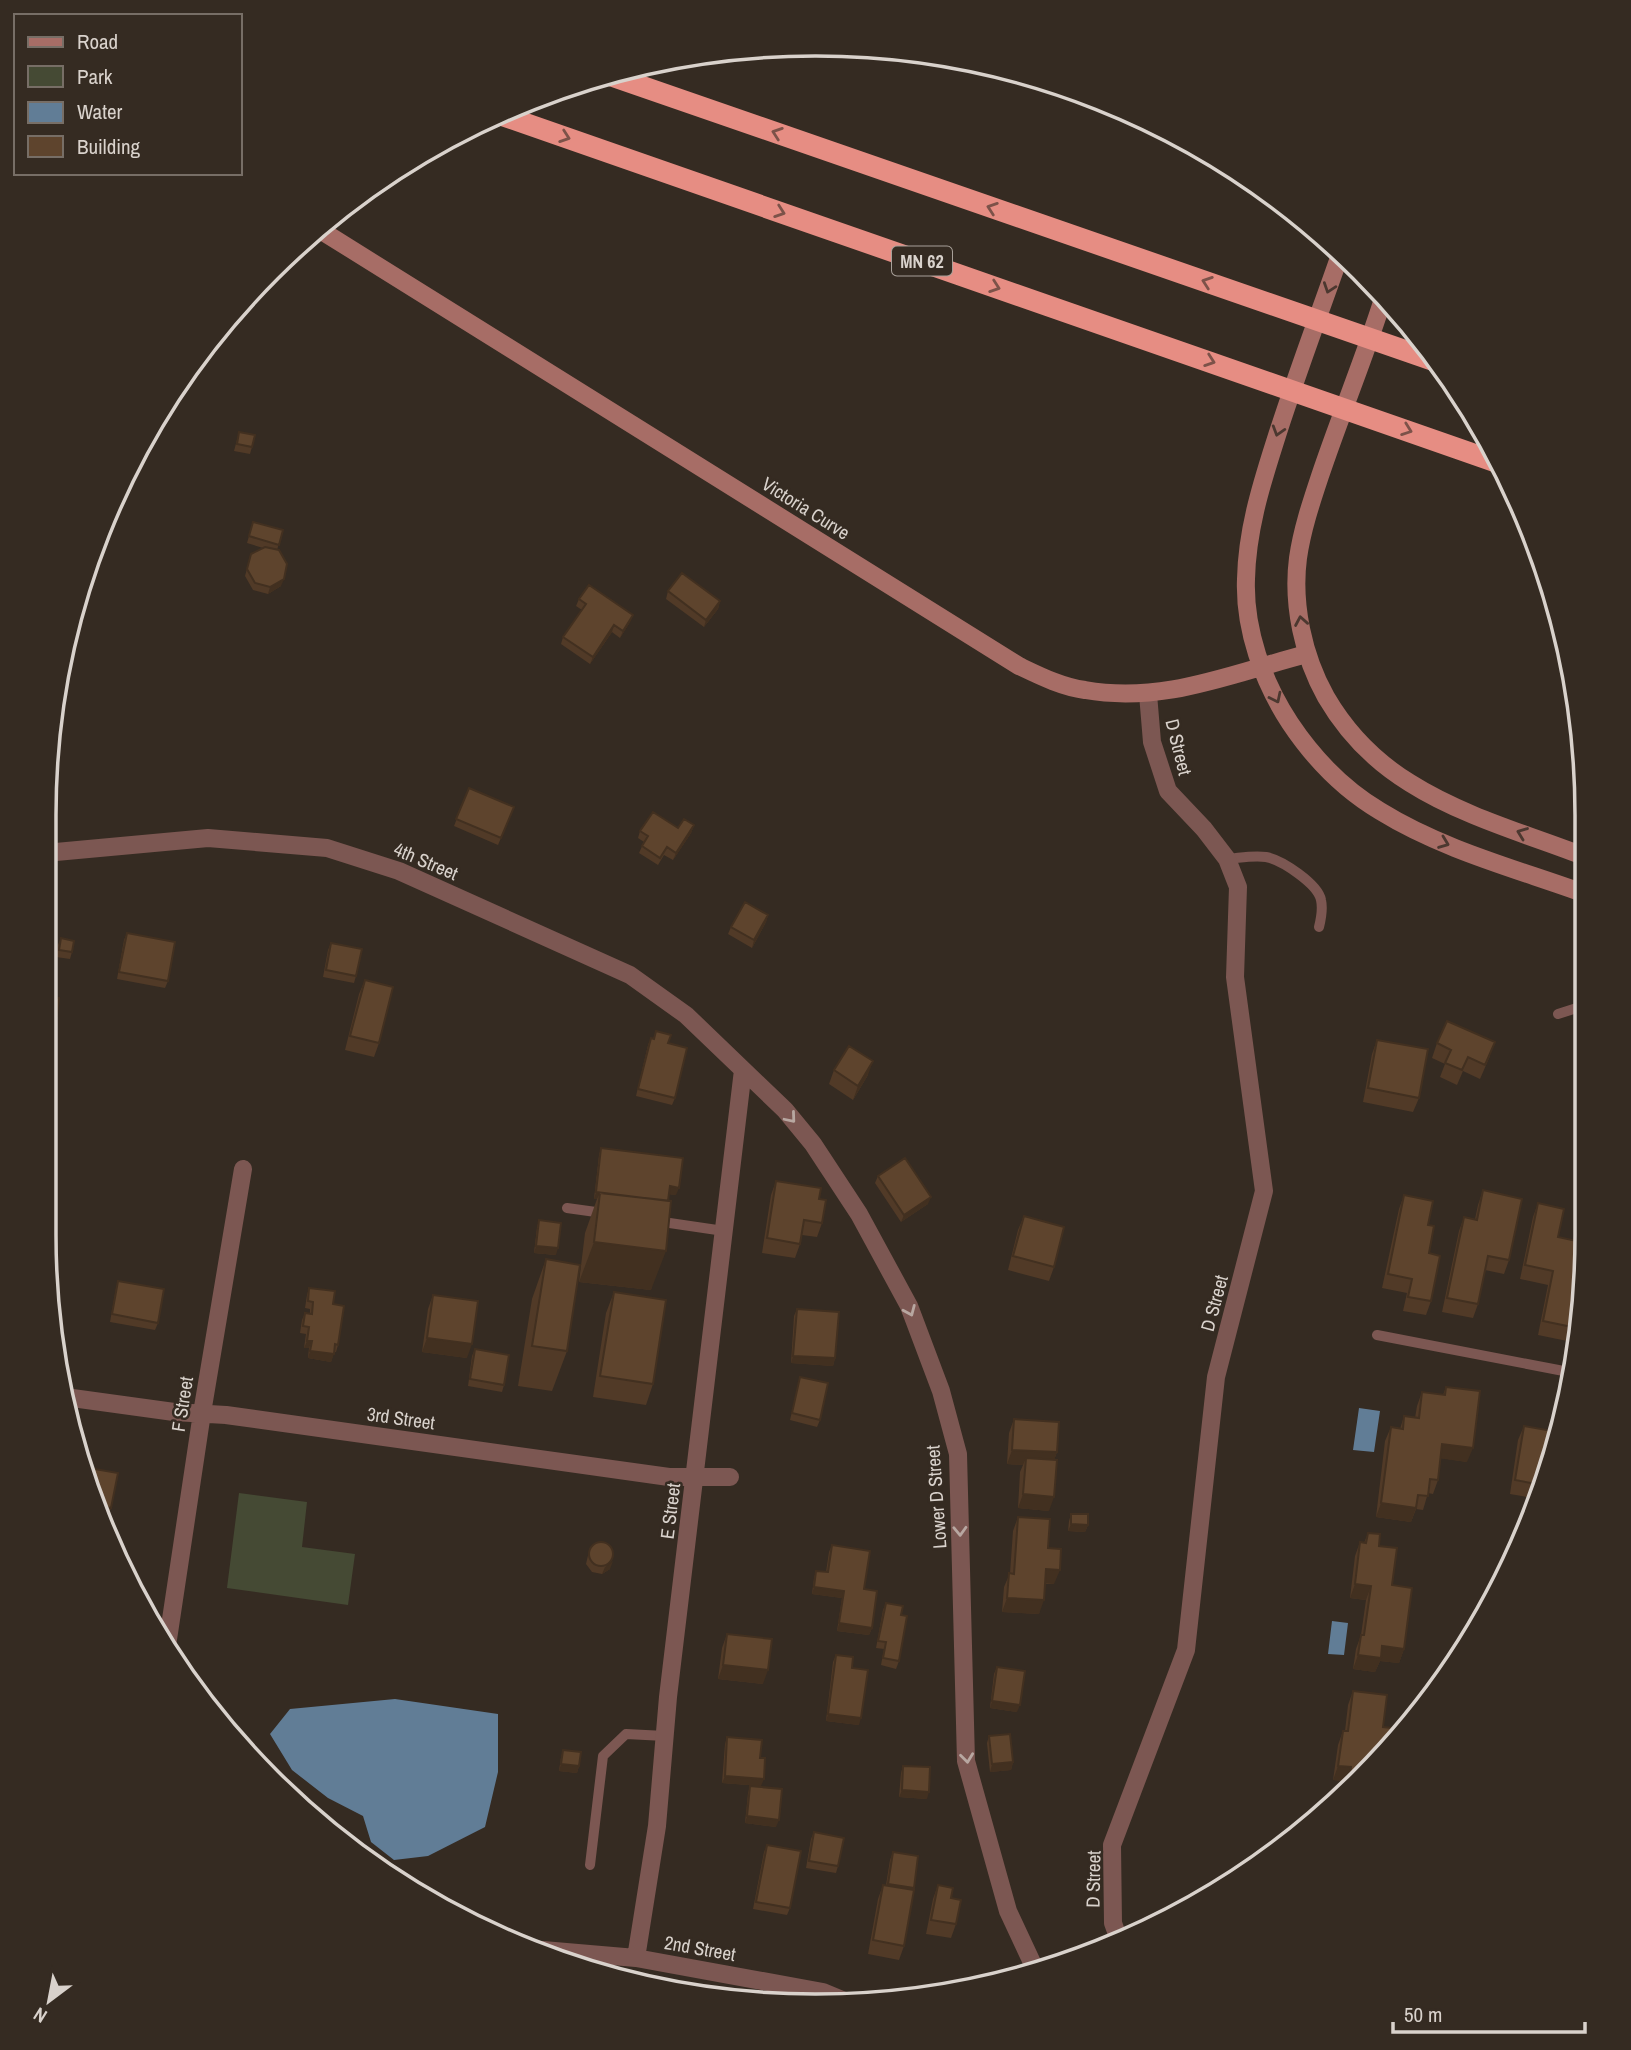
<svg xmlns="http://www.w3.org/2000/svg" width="1631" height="2050" viewBox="0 0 1631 2050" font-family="'Archivo Narrow',sans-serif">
  <rect width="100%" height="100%" fill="#352b22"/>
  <path fill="#454a34" d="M239 1493 307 1502 302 1547 355 1554 348 1605 227 1588Z"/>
  <path fill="#617d96" d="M1359 1408 1380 1411 1374 1452 1353 1450Z
    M1332 1621 1348 1623 1344 1655 1328 1654Z
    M395 1699 498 1714V1772L485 1827 428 1856 394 1860 371 1842 363 1816 328 1798 292 1770 270 1734 290 1709Z"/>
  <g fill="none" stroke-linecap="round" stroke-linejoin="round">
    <path stroke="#7c5752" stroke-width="10" d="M1227 859C1240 858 1253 855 1266 857 1282 860 1318 884 1321 900 1323 909 1321 919 1319 927
      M1558 1014 1586 1005
      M567 1208 603 1213
      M656 1221 724 1231
      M1377 1335 1574 1373
      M590 1865 603 1756 626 1734 665 1736"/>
    <path stroke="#7c5752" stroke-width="18" d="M45 853 208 838 327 848 399 871 630 975 686 1015 785 1110 813 1144 859 1214 909 1306 941 1391 958 1454 966 1761 1008 1911 1036 1971
      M65 1397 174 1412 226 1415 669 1477H730
      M167 1646 202 1413 243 1169
      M1118 1937 1113 1923 1112 1845 1186 1650 1216 1377 1264 1191 1235 977 1238 887 1227 859 1204 829 1168 791 1152 742 1148 694
      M543 1950 636 1958 823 1992 847 2002
      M636 1958 657 1826 668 1697 743 1070"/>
    <path stroke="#a76d66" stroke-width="18" d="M317 228 1019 666C1040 676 1062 687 1085 690 1164 704 1232 673 1307 654
      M1340 255C1318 318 1294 381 1274 445 1260 489 1247 532 1246 579 1244 629 1263 682 1290 723 1314 759 1343 789 1380 811 1443 850 1517 869 1586 894
      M1384 296C1365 357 1340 416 1320 476 1311 503 1302 530 1298 558 1292 604 1303 656 1326 697 1347 733 1374 761 1410 783 1462 816 1529 835 1586 857"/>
    <path stroke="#e68d83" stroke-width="21" d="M609 75 1435 361
      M501 115 1499 463"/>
  </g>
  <path fill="#513a27" d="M239 432 252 447 250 454 234 451Z
    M253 522 283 530 277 550 281 586 268 594 253 590 245 576 251 554 263 548 247 543Z
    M668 591 720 601 718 609 704 627 666 599Z
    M579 599 633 615 630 622 620 638 612 632 590 664 561 644 563 637 582 610 576 606Z
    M469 788 514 807 498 845 454 826Z
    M694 825 691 833 673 860 664 855 658 865 639 853 644 842 638 838 640 831Z
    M768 915 766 922 752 948 728 934 731 927Z
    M127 933 168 981 165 988 117 979 124 940Z
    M61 938 72 952 70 959 56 957 58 945Z
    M331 943 356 976 354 983 323 977 328 950Z
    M365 980 379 1043 374 1057 345 1050 359 994Z
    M656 1031 668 1043 675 1098 672 1105 636 1096 648 1045 651 1038 653 1039Z
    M1377 1040 1419 1098 1413 1112 1363 1102 1372 1054Z
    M1437 1043 1490 1056 1480 1079 1463 1071 1457 1085 1440 1077 1445 1064 1432 1058Z
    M834 1070 868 1075 853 1100 829 1084Z
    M601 1148 676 1195 669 1194 651 1290 579 1282 585 1233 597 1199H594L599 1155Z
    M878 1176 928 1204 901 1222 875 1183Z
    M776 1181 819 1199 822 1223 817 1237 802 1235 800 1244 795 1258 762 1253 771 1195Z
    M1483 1190 1509 1260 1504 1274 1485 1270 1478 1304 1473 1318 1442 1312 1459 1231 1464 1217 1475 1219 1478 1205Z
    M1404 1195 1428 1225 1431 1301 1426 1315 1403 1311 1407 1293 1382 1288 1399 1209Z
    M1538 1203 1558 1237 1577 1328 1572 1342 1538 1335 1548 1285 1520 1279 1533 1217Z
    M1024 1216 1054 1267 1049 1281 1008 1270 1018 1230Z
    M539 1220 556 1255 534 1253 537 1227Z
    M546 1259 567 1351 552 1391 518 1386 532 1299Z
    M118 1281 158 1323 155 1330 110 1322 116 1288Z
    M309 1288 333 1304 338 1345 336 1352H334L331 1362 308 1358 309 1348H304L306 1334 300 1333 302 1320 305 1313 310 1314V1309L305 1308 307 1295Z
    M614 1292 653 1384 646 1405 593 1397 606 1313Z
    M433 1295 467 1358 422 1352 428 1309Z
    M797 1309 835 1358 833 1366 791 1363 794 1316Z
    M475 1349 504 1385 502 1392 468 1386 472 1356Z
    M800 1377 820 1420 817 1427 790 1420Z
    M1446 1387 1467 1462 1441 1458 1438 1480 1433 1494 1428 1493 1423 1510 1416 1509 1411 1522 1376 1517 1385 1441 1391 1427 1400 1429 1404 1416 1415 1418 1417 1406 1422 1392 1443 1395Z
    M1014 1419 1057 1452 1054 1460 1049 1511 1018 1508 1020 1472 1023 1465 1007 1464 1009 1433Z
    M1524 1426 1558 1432 1538 1499 1510 1494 1518 1440Z
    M83 1467 111 1508 108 1515 103 1514Z
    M1071 1514 1088 1525 1085 1532 1068 1531 1069 1521Z
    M1018 1517 1048 1548 1054 1584H1045L1039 1614 1002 1612 1004 1587 1010 1573 1013 1531Z
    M1368 1533 1379 1546 1392 1585 1404 1649 1399 1663 1380 1661 1375 1672 1353 1669 1356 1649 1361 1635 1366 1600 1350 1598 1355 1556 1360 1542 1364 1543Z
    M832 1545 864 1589 872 1628 869 1635 837 1631 842 1598 812 1594 814 1578 816 1571 826 1572 829 1552Z
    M590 1547 610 1569 602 1574 592 1572 586 1564Z
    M886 1603 901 1615 899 1661 896 1669 881 1665 884 1649 876 1648 883 1610Z
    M727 1634 763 1684 718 1679 722 1648Z
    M836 1655 852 1668 859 1725 826 1721 833 1662Z
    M997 1667 1017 1712 990 1708 994 1674Z
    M1353 1691 1383 1727 1392 1732 1401 1733 1344 1794 1346 1781 1333 1780 1338 1745 1343 1731H1345L1348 1705Z
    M989 1736 1013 1762 1011 1770 990 1772 987 1743Z
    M727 1737 760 1758 761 1786 722 1783 725 1744Z
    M563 1750 579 1766 577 1773 559 1771 561 1757Z
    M903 1766 927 1799 899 1797 901 1773Z
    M750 1786 776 1827 745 1823 748 1793Z
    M814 1832 838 1866 836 1873 806 1868 811 1839Z
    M767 1845 790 1908 787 1915 753 1909 764 1852Z
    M893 1852 914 1888 904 1946 899 1960 868 1954 878 1899 883 1885H886L890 1860Z
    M938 1885 951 1898 956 1924 951 1938 926 1934 933 1899Z"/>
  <path fill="#423020" d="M284 579 281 586 268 594 270 587Z
    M720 601 718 609 704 627 706 620Z
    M633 615 630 622 620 638 623 631Z
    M614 625 612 632 590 664 593 657Z
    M694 825 691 833 673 860 676 853Z
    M768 915 766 922 752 948 754 940Z
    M44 1043 53 1044 47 1059 44 1058Z
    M873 1061 868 1075 853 1100 858 1086Z
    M670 1186 679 1188 676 1195 667 1194Z
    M596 1192 668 1201 600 1193 597 1199H594Z
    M931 1197 928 1204 901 1222 904 1215Z
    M594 1242 666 1251 651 1290 579 1282Z
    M536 1246 558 1248 556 1255 534 1253Z
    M427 1338 472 1344 467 1358 422 1352Z
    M307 1341H312L309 1348H304Z
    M310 1351 334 1354 331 1362 308 1358Z
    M793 1356 835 1358 833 1366 791 1363Z
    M1442 1444 1473 1448 1467 1462 1437 1458Z
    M1012 1450 1057 1452 1052 1466 1026 1458 1023 1465 1007 1464Z
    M1023 1494 1054 1497 1049 1511 1018 1508Z
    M1381 1503 1416 1508 1411 1522 1376 1517Z
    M1071 1524 1088 1525 1085 1532 1068 1531Z
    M613 1561 610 1569 602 1574 605 1567Z
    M1046 1569 1060 1570 1054 1584 1041 1583Z
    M1355 1584 1371 1586 1366 1600 1350 1598Z
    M814 1587 844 1591 842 1598 812 1594Z
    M1007 1598 1044 1600 1039 1614 1002 1612Z
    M839 1623 872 1628 869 1635 837 1631Z
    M1382 1646 1404 1649 1399 1663 1380 1661 1375 1672 1353 1669 1358 1655Z
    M723 1665 768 1670 763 1684 718 1679Z
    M992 1701 1020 1705 1017 1712 990 1708Z
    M828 1714 861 1718 859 1725 826 1721Z
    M1013 1762 1011 1770 990 1772 992 1764Z
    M561 1764 579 1766 577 1773 559 1771Z
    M1338 1766 1351 1767 1346 1781 1333 1780Z
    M725 1776 764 1779 761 1786 722 1783Z
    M1349 1782 1354 1783 1345 1793Z
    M902 1790 929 1792 927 1799 899 1797Z
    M747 1816 779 1820 776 1827 745 1823Z
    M888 1884 914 1888 911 1895 885 1891Z"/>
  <path fill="#5e442d" stroke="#423020" stroke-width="2" d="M239 432 255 435 252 447 237 444Z
    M253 522 283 530 279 545 249 536Z
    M265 547 279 550 287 564 284 579 270 587 255 583 247 569 251 554Z
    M682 573 720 601 706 620 668 591Z
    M589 585 633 615 623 631 614 625 593 657 563 637 586 604 579 599Z
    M469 788 514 807 501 838 456 819Z
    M653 812 678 828 684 819 694 825 676 853 667 847 660 858 642 846 648 836 640 831Z
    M745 902 768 915 754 940 731 927Z
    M127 933 175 942 168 981 119 972Z
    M61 938 74 941 72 952 59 950Z
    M331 943 362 949 356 976 326 970Z
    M365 980 393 987 379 1043 350 1036Z
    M45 996 59 998 53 1044 44 1043Z
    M1447 1021 1495 1042 1485 1065 1468 1057 1462 1070 1445 1063 1451 1050 1437 1043Z
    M656 1031 671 1035 668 1043 687 1048 675 1098 638 1089 651 1038 654 1039Z
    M1377 1040 1428 1049 1419 1098 1368 1088Z
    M849 1046 873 1061 858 1086 834 1070Z
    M601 1148 683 1158 679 1188 670 1186 668 1201 596 1192Z
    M905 1158 931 1197 904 1215 878 1176Z
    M776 1181 821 1188 819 1199 826 1200 822 1223 804 1220 800 1244 767 1238Z
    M1483 1190 1522 1199 1509 1260 1488 1256 1478 1304 1447 1298 1464 1217 1477 1220Z
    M600 1193 671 1201 666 1251 594 1242Z
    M1404 1195 1433 1201 1428 1225 1434 1226 1429 1253 1440 1256 1431 1301 1408 1297 1412 1279 1388 1274Z
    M1538 1203 1564 1209 1558 1237 1586 1243 1579 1315 1577 1328 1543 1321 1553 1271 1525 1265Z
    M1024 1216 1064 1227 1054 1267 1013 1256Z
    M539 1220 561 1223 558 1248 536 1246Z
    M546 1259 580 1265 567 1351 532 1346Z
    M118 1281 164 1289 158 1323 112 1314Z
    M309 1288 335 1291 333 1304 344 1306 338 1345 335 1344 334 1354 310 1351 312 1341H307L309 1327 303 1326 305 1313 312 1314 313 1302 308 1301Z
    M614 1292 666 1300 653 1384 600 1376Z
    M433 1295 478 1301 472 1344 427 1338Z
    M797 1309 839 1312 835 1358 793 1356Z
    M475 1349 509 1355 504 1385 470 1379Z
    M800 1377 828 1383 820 1420 792 1413Z
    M1446 1387 1480 1391 1473 1448 1442 1444 1438 1480 1430 1479 1428 1496 1418 1495 1416 1508 1381 1503 1391 1427 1403 1429 1404 1416 1419 1418 1422 1392 1445 1395Z
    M1014 1419 1059 1422 1057 1452 1012 1450Z
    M1524 1426 1558 1432 1542 1485 1515 1480Z
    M1026 1458 1057 1460 1054 1497 1023 1494Z
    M83 1467 118 1473 111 1508 100 1506Z
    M1071 1514H1088V1525L1071 1524Z
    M1018 1517 1050 1519 1048 1548 1061 1549 1060 1570 1046 1569 1044 1600 1007 1598 1009 1573 1014 1574Z
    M1368 1533 1380 1534 1379 1546 1397 1548 1392 1585 1412 1588 1404 1649 1382 1646 1381 1658 1358 1655 1361 1635H1364L1371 1586 1355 1584 1360 1542 1366 1543Z
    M589 1554a12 12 0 1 1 24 0a12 12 0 1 1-24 0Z
    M832 1545 870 1551 864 1589 877 1591 872 1628 839 1623 844 1591 814 1587 816 1571 828 1572Z
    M886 1603 903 1606 901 1615 907 1616 899 1661 883 1658 886 1642 878 1641Z
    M727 1634 772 1639 768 1670 723 1665Z
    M836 1655 853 1657 852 1668 868 1670 861 1718 828 1714Z
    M997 1667 1025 1671 1020 1705 992 1701Z
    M1353 1691 1387 1695 1383 1727 1392 1728V1732L1401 1733 1354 1783 1349 1782 1351 1767 1338 1766 1343 1731H1348Z
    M1010 1734 1013 1762 992 1764 989 1736Z
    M727 1737 762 1740 760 1758H765L764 1779 725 1776Z
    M563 1750 581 1752 579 1766 561 1764Z
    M903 1766 930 1767 929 1792 902 1790Z
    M750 1786 782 1789 779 1820 747 1816Z
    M814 1832 844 1838 838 1866 809 1861Z
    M767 1845 801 1851 790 1908 756 1902Z
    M893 1852 918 1856 914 1888 888 1884Z
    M883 1885 914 1890 904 1946 873 1940Z
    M938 1885 953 1888 951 1898 961 1900 956 1924 931 1920Z"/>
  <defs><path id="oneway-chevron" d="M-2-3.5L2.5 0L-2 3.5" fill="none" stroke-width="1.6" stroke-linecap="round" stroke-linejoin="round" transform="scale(1.75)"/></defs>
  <g stroke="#7c5249">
    <use href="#oneway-chevron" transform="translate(777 133) rotate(-161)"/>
    <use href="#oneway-chevron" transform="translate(565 137) rotate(19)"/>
    <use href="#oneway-chevron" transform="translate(992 208) rotate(-161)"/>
    <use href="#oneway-chevron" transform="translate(780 212) rotate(19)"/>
    <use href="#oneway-chevron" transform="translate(1207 282) rotate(-161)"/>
    <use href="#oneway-chevron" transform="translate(995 287) rotate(19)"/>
    <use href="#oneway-chevron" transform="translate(1210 361) rotate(19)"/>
    <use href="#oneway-chevron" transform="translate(1407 430) rotate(20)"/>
  </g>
  <g stroke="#4c3830">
    <use href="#oneway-chevron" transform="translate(1329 288) rotate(109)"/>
    <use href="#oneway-chevron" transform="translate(1278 431) rotate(107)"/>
    <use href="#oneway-chevron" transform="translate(1301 621) rotate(-100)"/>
    <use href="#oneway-chevron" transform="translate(1276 698) rotate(64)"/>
    <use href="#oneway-chevron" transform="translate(1522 833) rotate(-159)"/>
    <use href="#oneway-chevron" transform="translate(1444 843) rotate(21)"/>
  </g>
  <g stroke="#b8a7a1">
    <use href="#oneway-chevron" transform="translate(791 1118) rotate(50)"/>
    <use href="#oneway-chevron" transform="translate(910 1311) rotate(67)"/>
    <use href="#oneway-chevron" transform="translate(960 1531) rotate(88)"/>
    <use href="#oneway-chevron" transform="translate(967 1758) rotate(83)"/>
  </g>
  <g text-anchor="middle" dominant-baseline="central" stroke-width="5" stroke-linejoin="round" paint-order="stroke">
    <rect fill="#352b22" stroke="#a8a099" stroke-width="2" x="892" y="246.5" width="60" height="29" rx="5"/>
    <g font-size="18" font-weight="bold" fill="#d9d2cc">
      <text x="922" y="261">MN 62</text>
    </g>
    <g font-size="19" fill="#d9d2cc" stroke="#352b22">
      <text transform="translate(806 508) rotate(32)">Victoria Curve</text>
      <text transform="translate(1179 747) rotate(76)">D Street</text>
      <text transform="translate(426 861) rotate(23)">4th Street</text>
      <text transform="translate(1214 1303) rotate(-75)">D Street</text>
      <text transform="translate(182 1404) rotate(-81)">F Street</text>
      <text transform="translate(401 1418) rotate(8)">3rd Street</text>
      <text transform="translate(936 1497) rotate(-94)">Lower D Street</text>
      <text transform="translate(670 1511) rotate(-83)">E Street</text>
      <text transform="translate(1093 1879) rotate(-89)">D Street</text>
      <text transform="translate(700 1948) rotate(10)">2nd Street</text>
    </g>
  </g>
  <path d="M0 0H1631V2050H0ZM815 56H816A759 759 0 0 1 1575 815V1235A759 759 0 0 1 816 1994H815A759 759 0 0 1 56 1235V815A759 759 0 0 1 815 56Z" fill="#352b22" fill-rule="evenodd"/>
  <path fill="none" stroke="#d9d2cc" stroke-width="3.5" d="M815 56H816A759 759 0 0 1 1575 815V1235A759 759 0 0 1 816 1994H815A759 759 0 0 1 56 1235V815A759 759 0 0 1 815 56Z"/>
  <rect x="14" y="14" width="228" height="161" fill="#352b22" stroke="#776e66" stroke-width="2"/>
  <rect x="28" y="37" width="35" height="10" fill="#a76d66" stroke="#776e66" stroke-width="2"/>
  <text x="77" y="49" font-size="21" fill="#d9d2cc">Road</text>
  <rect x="28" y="66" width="35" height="21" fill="#454a34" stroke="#776e66" stroke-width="2"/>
  <text x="77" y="84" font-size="21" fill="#d9d2cc">Park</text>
  <rect x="28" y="102" width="35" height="21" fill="#617d96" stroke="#776e66" stroke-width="2"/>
  <text x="77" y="119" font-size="21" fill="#d9d2cc">Water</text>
  <rect x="28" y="136" width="35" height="21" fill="#5e442d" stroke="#776e66" stroke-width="2"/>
  <text x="77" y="154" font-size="21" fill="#d9d2cc">Building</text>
  <g transform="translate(49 2001) rotate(212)" stroke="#352b22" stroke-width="5" paint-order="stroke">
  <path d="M0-5L12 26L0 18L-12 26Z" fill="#d9d2cc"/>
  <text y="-10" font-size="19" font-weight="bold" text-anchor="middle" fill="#d9d2cc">N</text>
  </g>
  <path d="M1393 2022v10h192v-10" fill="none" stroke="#d9d2cc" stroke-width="3.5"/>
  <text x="1404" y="2022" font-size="21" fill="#d9d2cc" stroke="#352b22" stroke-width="5" paint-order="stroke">50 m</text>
</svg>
